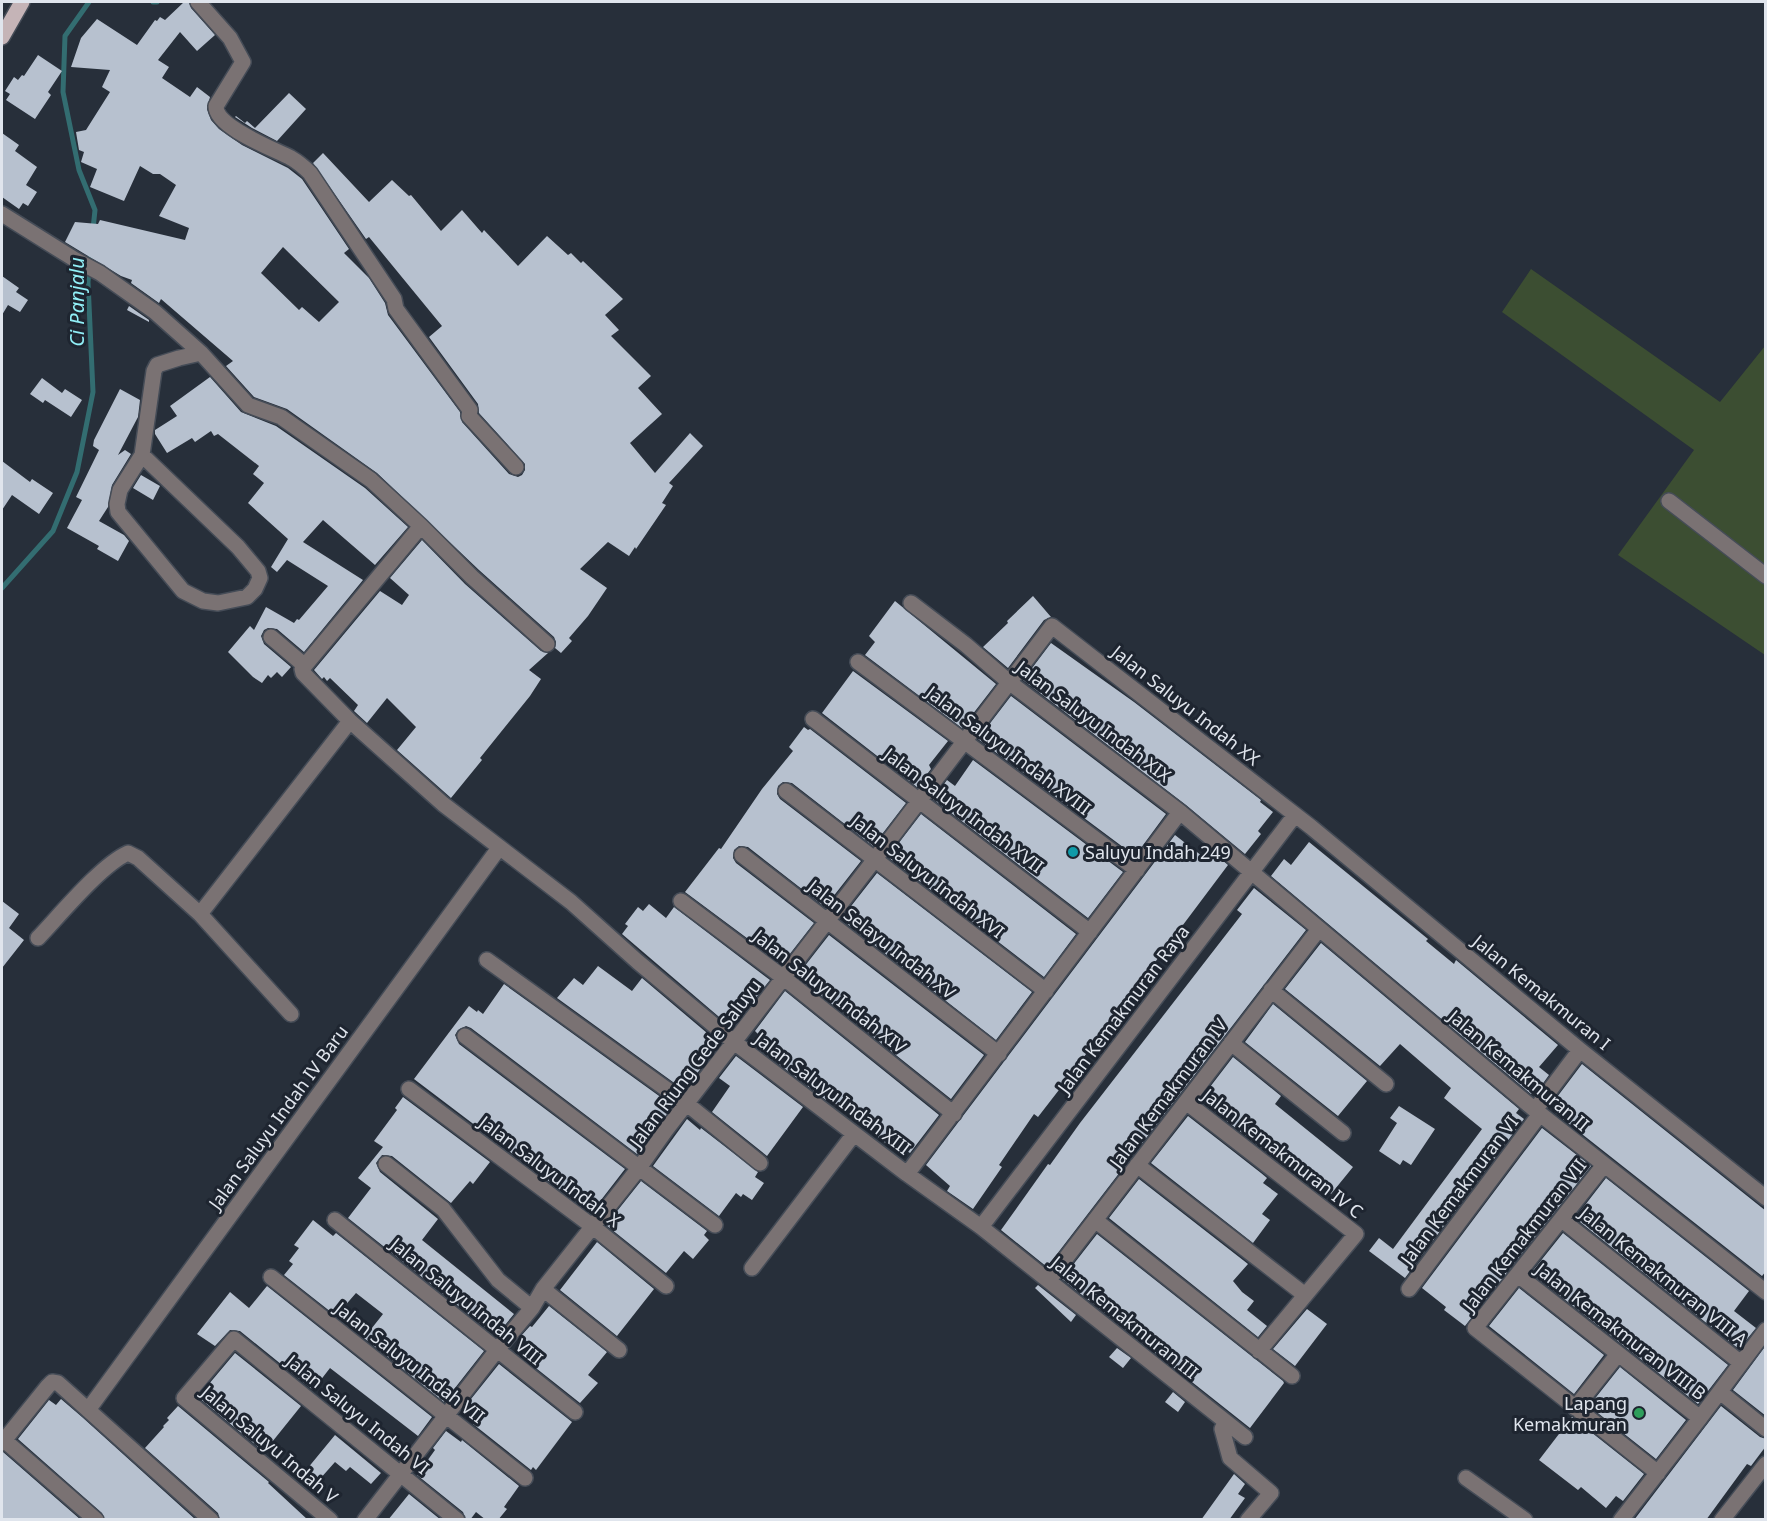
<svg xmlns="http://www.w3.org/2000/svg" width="1767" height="1521" viewBox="0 0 1767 1521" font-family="'Noto Sans',sans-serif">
  <rect width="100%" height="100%" fill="#272f3a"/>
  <path fill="#3c4e32" d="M1531 269 1720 402 1765 346V655L1618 555 1694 450 1502 312Z"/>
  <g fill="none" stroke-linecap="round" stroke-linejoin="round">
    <path stroke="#336d71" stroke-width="5" d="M89 2 65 36 63 92 79 170 95 210 93 229
      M153 2H157
      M2 588 53 531 77 472 93 392 88 282 91 250"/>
  </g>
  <path fill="#b7c1cf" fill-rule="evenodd" d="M184 2H189L191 8 215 35 197 51 180 32 158 60 169 67 162 78 190 97 197 87 210 97 207 109 211 120 219 129 242 145 288 168 302 179 349 249 344 253 369 278 385 303 388 315 460 412 462 422 509 474 518 477 522 475 525 470V464L479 413 478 404 429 337 442 326 369 237 366 239 313 163 323 153 369 202 392 180 409 196 411 195 441 231 462 210 482 233 484 230 518 266 547 236 568 255 571 253 581 263 583 261 623 299 605 315 619 330 611 336 651 376 638 388 662 414 630 443 655 473 690 433 703 446 669 483 673 486 662 503 666 505 636 549 635 547 629 556 608 542 580 569 607 588 588 616 569 638 572 641 561 653 555 648 556 642 554 637 479 570 377 473 287 409 254 397 226 366 233 361 161 299 159 303 131 283 132 280 121 276 65 242 75 222 98 224 100 220 185 240 189 228 159 216 176 185 160 174H153L140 166 124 201 90 187 97 169 81 162 84 152 79 150 76 132 86 130 110 92 102 87 110 70 71 67 81 38 97 19 137 45 155 20 157 21 160 17 165 20ZM283 247 339 302 319 322 302 307 299 310 261 273Z
    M38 55 62 71 48 92 51 95 35 119 6 100 10 94 5 91 14 77 18 80 22 75 24 76Z
    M289 93 306 109 277 141 252 128 235 117 236 116 245 123 247 121 255 128Z
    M2 133 19 145 15 151 37 167 26 185 37 192 28 206 23 203 19 209 2 197Z
    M2 276 19 288 16 292 28 300 20 312 8 305 2 315Z
    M129 306 149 320V322L127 310Z
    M210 377 241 412 276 426 365 488 408 527 375 565 323 520 303 542 363 580 304 652 277 629 268 628 264 630 261 636 264 644 291 667 282 677 277 672 271 678 268 675 262 683 253 677 228 652 250 626 254 630 266 607 294 623 297 619 299 620 328 586 287 560 277 572 271 567 288 539 248 503 264 483 253 474 259 466 218 434 214 436 211 431 195 442 192 438 167 453 155 434V430L177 416 170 406Z
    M42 378 62 393 65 389 82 400 71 417 45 400 43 403 30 394Z
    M120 389 140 400 138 417 118 455 125 450 131 454 112 485 108 507 99 521 124 535 129 541 118 561 97 549 99 546 67 528 82 500 76 497 99 450 93 446 94 440Z
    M2 461 30 482 32 479 53 493 39 514 12 495 2 510Z
    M141 475 160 486 153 500 133 488Z
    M422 540 465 584 541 651 548 653 529 670 541 679 530 696 480 758 482 760 451 798 397 750 416 727 387 698 367 723 354 711 358 705 330 678 327 681 324 677 322 679 314 670 380 591 402 605 409 595 390 578Z
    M1033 596 1051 617 1044 620 1008 668 983 647 1008 623 1007 621Z
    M895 601 996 684 962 728 865 655 875 642 869 636Z
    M1051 643 1134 702 1261 800 1260 802 1273 812 1258 831 1261 834 1245 854 1186 805 1023 680Z
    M853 671 948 741 929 765 931 769 917 787 822 713Z
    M1011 696 1166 814 1135 856 978 739Z
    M804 727 808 730 810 729 906 803 873 846 792 783 783 782 778 786 777 794 780 799 861 861 825 907 748 847 739 846 734 850 733 858 736 863 814 923 782 964 685 892 719 848 721 849 762 789 793 751 789 747Z
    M973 760 1123 872 1088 918 933 799 947 780 955 786Z
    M921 814 1076 934 1044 977 888 857Z
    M1175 835 1202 856 1208 848 1228 865 1062 1086 1038 1117 1034 1114 999 1165 1002 1167 973 1209 947 1191 950 1186 926 1165Z
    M1309 842 1428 939 1426 941 1454 964 1456 960 1558 1045 1539 1067 1549 1075 1536 1093 1534 1091 1531 1094 1271 876 1284 859 1291 865Z
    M877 873 1032 992 996 1040 841 919Z
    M1254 888 1306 930 1047 1267 1001 1230 1048 1164 1050 1165 1080 1123 1242 914 1237 910Z
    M2 901 19 914 9 928 24 940 2 968Z
    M649 904 666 918 674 907 770 980 739 1019 732 1013 725 1022 622 934 628 926 625 924 638 907 643 911Z
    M829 935 984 1055 951 1099 797 976Z
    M1321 943 1519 1109 1516 1113 1524 1119 1405 1278 1369 1251 1379 1238 1393 1249 1482 1129 1444 1098 1451 1088 1400 1044 1380 1066 1285 989Z
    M598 966 632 991 642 978 720 1044 684 1090 557 998 574 978 583 985Z
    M504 984 673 1106 637 1154 471 1028 466 1026 458 1030 455 1035 459 1044 625 1169 591 1213 414 1079 469 1006 477 1012 478 1010 483 1014Z
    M785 991 939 1115 910 1153 907 1151 902 1156 828 1098 826 1100 751 1043 758 1034 755 1031Z
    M1273 1004 1367 1081 1338 1116 1245 1042Z
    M736 1056 803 1107 767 1156 712 1112 730 1086 719 1078Z
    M1233 1057 1281 1096 1275 1104 1353 1167 1331 1194 1279 1149 1273 1157 1200 1100Z
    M1582 1064 1766 1211V1271L1762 1276 1554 1112 1556 1109 1551 1105Z
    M403 1097 490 1162 473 1184 470 1181 451 1203 392 1156 382 1155 376 1163 380 1172 438 1219 422 1240 514 1314 496 1336 348 1218 371 1188 358 1178 383 1147 374 1141 397 1110 395 1108Z
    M1399 1106 1435 1129 1411 1165 1403 1160 1400 1165 1379 1151 1397 1123 1390 1118Z
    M1188 1116 1261 1173 1267 1178 1263 1183 1278 1194 1262 1214 1270 1220 1253 1243 1151 1163Z
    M687 1119 700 1130 701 1128 758 1172 755 1177 764 1183 752 1200 743 1194 741 1197 736 1193 719 1216 653 1166Z
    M1542 1128 1591 1166 1465 1326 1444 1310 1446 1307 1422 1288Z
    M1606 1178 1749 1291 1734 1311 1756 1328 1739 1349 1575 1218Z
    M1139 1179 1248 1264 1233 1281 1242 1292 1254 1301 1247 1310 1267 1326 1258 1337 1109 1218Z
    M641 1181 707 1231 704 1235 709 1240 693 1259 684 1251 666 1273 606 1225Z
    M313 1220 333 1236 336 1233 484 1351 444 1402 364 1338 383 1314 356 1293 336 1316 284 1275 293 1264 289 1261 299 1248 294 1245Z
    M1563 1233 1728 1365 1698 1404 1531 1273Z
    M1097 1234 1283 1381 1284 1383 1250 1428 1062 1279Z
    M597 1242 654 1289 617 1336 560 1290Z
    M1038 1285 1076 1315 1071 1322 1035 1288Z
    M267 1286 432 1417 418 1436 330 1368 313 1390 240 1331 230 1330 215 1346 197 1334 230 1292 249 1308Z
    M1519 1288 1604 1355 1574 1394 1489 1326Z
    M549 1306 607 1352 588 1375 598 1383 580 1403 522 1357 531 1345 521 1336 530 1326 532 1327Z
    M1307 1309 1327 1324 1295 1366 1273 1349Z
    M1117 1348 1131 1358 1123 1368 1109 1357Z
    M1764 1348 1766 1349V1416L1733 1390Z
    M235 1353 301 1406 264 1452 198 1397Z
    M499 1364 572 1422 536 1470 533 1467 531 1470 473 1424 480 1414 467 1404Z
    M1620 1367 1686 1420 1656 1459 1589 1406Z
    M1173 1392 1185 1402 1178 1412 1165 1402Z
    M61 1399 82 1417 196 1520H105L102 1513 18 1439 49 1400 56 1405Z
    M178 1406 269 1482 268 1483 308 1520H220L218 1513 145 1448 164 1427 163 1426 169 1420 167 1418Z
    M1721 1406 1760 1437 1766 1439V1446L1751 1466 1747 1464 1706 1520H1634Z
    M1572 1417 1644 1474 1623 1501 1616 1496 1606 1508 1581 1487 1578 1490 1539 1460Z
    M446 1431 461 1442 462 1440 519 1486 504 1507 507 1509 498 1520H486L476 1512 470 1520H466L463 1512 417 1475 435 1450 433 1448Z
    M335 1435 381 1473 371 1484 350 1467 346 1471 335 1462 319 1480 307 1469Z
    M3 1452 81 1520H2Z
    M1234 1474 1245 1484 1238 1494 1245 1498 1229 1520H1201Z
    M409 1494 441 1520H388Z"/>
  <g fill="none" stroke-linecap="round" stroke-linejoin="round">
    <defs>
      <path id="minor" d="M198 2 230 38 243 62 216 106C215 127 274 149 291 158 298 162 304 167 310 173L394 299 396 309 470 410 469 416 516 467
        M2 214 74 259 100 273 155 312 201 353 248 405 281 417 371 480 421 526 302 669 303 673 350 721 443 804 571 902 638 962 734 1042 907 1174 981 1227 1245 1437
        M142 455 238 547 258 571 260 578 255 589 247 597 218 603 203 601 183 591 118 512 117 504 120 490 142 455 154 371 157 365 179 358 201 353
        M1669 501 1766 576
        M421 526 472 577 547 644
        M911 603 966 645 1009 682 1180 812 1535 1110 1766 1292
        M271 637 304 665
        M858 662 1137 870
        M813 719 1090 932
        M786 791 1046 991
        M742 855 999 1054
        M681 901 784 978 954 1114
        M200 914 291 1014
        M38 938C60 915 101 865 128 853L138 858 200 914 350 721
        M487 960 687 1104 760 1163
        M1271 990 1386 1084
        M465 1036 715 1225
        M1231 1043 1343 1133
        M409 1089 592 1226 666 1286
        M1186 1102 1356 1234 1259 1351
        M1535 1110 1580 1050
        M386 1164 443 1209 498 1280 532 1308
        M1137 1165 1305 1295
        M1604 1165 1475 1328 1658 1473
        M907 1174 1180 812
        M335 1220 575 1412
        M1095 1220 1292 1376
        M1562 1220 1741 1363
        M981 1227 1295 815
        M752 1268 854 1134
        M1518 1275 1700 1418
        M271 1277 525 1478
        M1049 1280 1319 929
        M543 1289 619 1350
        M1409 1289 1540 1114
        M1720 1392 1766 1429
        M1575 1408 1618 1354
        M88 1410 499 848
        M1226 1422 1222 1429 1230 1458 1271 1493 1248 1520
        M4 1440 96 1520
        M2 1443 48 1386 52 1382 58 1383 211 1520
        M1466 1478 1525 1520
        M330 1520 184 1398 234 1339 457 1520
        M365 1520 497 1350 532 1308 543 1289 639 1168 666 1130 875 859 1052 626 1311 827 1580 1050 1766 1198
        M1621 1520 1700 1418 1766 1330
        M1722 1520 1766 1464"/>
      <path id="major" d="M2 37 22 2"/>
    </defs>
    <use href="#minor" stroke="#454c57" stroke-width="18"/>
    <use href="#major" stroke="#454c57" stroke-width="18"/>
    <use href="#minor" stroke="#7a7273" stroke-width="15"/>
    <use href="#major" stroke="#c5b4b7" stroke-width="15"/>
  </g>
  <circle fill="#0f9aa8" stroke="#1e2530" stroke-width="2" cx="1073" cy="852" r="6"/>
  <circle fill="#2e9e5b" stroke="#1e2530" stroke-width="2" cx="1639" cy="1413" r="6"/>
  <g text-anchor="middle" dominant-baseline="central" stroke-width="6" stroke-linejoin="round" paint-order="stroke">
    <g font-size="18" fill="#e0e5ed" stroke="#1e2530">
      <text transform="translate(1186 705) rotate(38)">Jalan Saluyu Indah XX</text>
      <text transform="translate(1094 721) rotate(37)">Jalan Saluyu Indah XIX</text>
      <text transform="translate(1009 750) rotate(37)">Jalan Saluyu Indah XVIII</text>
      <text transform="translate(964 810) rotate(37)">Jalan Saluyu Indah XVII</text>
      <text transform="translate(928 876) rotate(38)">Jalan Saluyu Indah XVI</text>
      <text transform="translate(882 939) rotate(38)">Jalan Selayu Indah XV</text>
      <text transform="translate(830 991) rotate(38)">Jalan Saluyu Indah XIV</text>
      <text transform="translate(1542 992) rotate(39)">Jalan Kemakmuran I</text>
      <text transform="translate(1123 1009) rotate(-53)">Jalan Kemakmuran Raya</text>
      <text transform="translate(695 1063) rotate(-53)">Jalan Riung Gede Saluyu</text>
      <text transform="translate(1519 1070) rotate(40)">Jalan Kemakmuran II</text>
      <text transform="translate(833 1093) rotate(37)">Jalan Saluyu Indah XIII</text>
      <text transform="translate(1168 1093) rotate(-53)">Jalan Kemakmuran IV</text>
      <text transform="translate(278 1117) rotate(-54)">Jalan Saluyu Indah IV Baru</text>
      <text transform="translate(1283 1153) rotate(38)">Jalan Kemakmuran IV C</text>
      <text transform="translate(550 1171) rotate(37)">Jalan Saluyu Indah X</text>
      <text transform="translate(1459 1190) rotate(-53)">Jalan Kemakmuran VI</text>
      <text transform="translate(1524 1235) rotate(-52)">Jalan Kemakmuran VII</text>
      <text transform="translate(1664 1276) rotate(39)">Jalan Kemakmuran VIII A</text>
      <text transform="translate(467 1301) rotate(39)">Jalan Saluyu Indah VIII</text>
      <text transform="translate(1125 1317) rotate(39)">Jalan Kemakmuran III</text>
      <text transform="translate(1621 1331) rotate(38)">Jalan Kemakmuran VIII B</text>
      <text transform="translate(410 1362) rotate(38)">Jalan Saluyu Indah VII</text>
      <text transform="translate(358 1414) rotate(39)">Jalan Saluyu Indah VI</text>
      <text transform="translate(270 1444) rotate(40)">Jalan Saluyu Indah V</text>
    </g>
    <g font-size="18" fill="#e0e5ed" stroke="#1e2530" text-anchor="start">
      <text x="1085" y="852">Saluyu Indah 249</text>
      <text x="1627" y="1403" text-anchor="end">Lapang<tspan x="1627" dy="21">Kemakmuran</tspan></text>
    </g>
    <g font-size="20" font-style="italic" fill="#91eff7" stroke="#1e2530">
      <text transform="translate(76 302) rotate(-90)">Ci Panjalu</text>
    </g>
  </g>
  <rect width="1767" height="1521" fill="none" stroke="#e0e5ed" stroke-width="6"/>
</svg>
